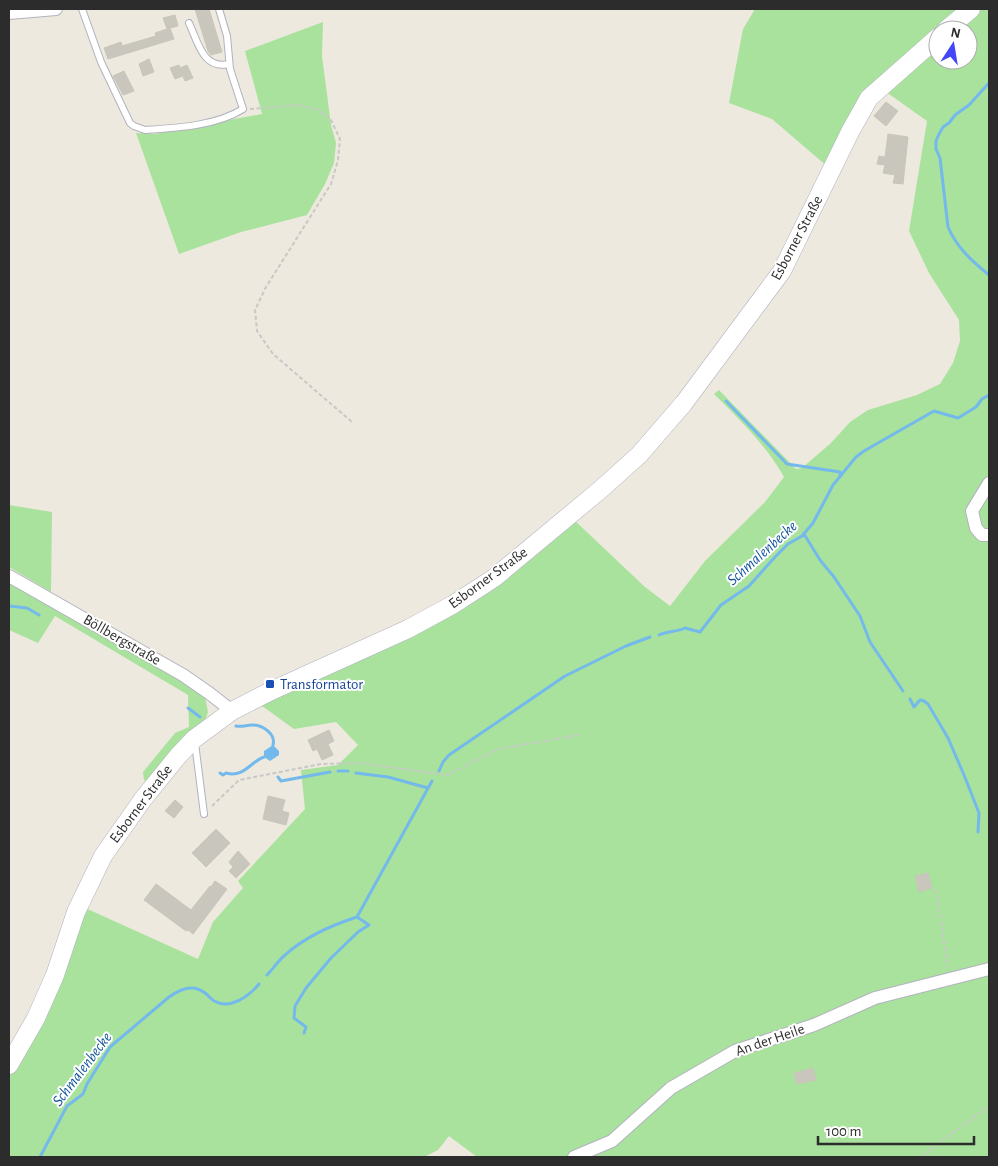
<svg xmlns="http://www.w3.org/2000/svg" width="998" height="1166" viewBox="0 0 998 1166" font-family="'Alegreya Sans',sans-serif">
  <rect width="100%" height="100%" fill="#ede9de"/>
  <path fill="#a9e29c" d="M755 9H961L875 85 828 167 772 119 729 103 743 29Z
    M976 9H989V1157H583L606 1141 565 1157H477L449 1136 438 1150 424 1157H9V1073L83 907 198 959 213 922 243 888 238 881 305 809 301 770 338 765 358 745 336 722 294 729 258 703 330 674 573 519 645 587 670 606 705 561 765 502 784 477C766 445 740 420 714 394L719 390 796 469 802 468 831 443 850 422 868 410 917 395 940 384 953 363 960 341 959 320 929 273 909 231 927 121 882 89 938 41V60H968V30H951Z
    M323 22 322 56 331 125 336 143 334 163 325 184 307 215 241 232 179 254 136 133 155 134 262 114 245 51Z
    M9 505 52 512 51 592 9 567Z
    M9 582 191 686 205 697 208 712 205 721 147 782 144 780 143 772 175 733 189 727 188 695 55 616 38 643 9 630Z"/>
  <path fill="#74b9ec" d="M273 745 279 751V755L270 761 264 757V751Z"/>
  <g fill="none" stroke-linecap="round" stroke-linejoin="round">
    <path stroke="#74b9ec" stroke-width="3" d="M989 83 969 105 955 115 949 123 943 127 939 134 936 141V149L940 158 948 227C957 248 972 261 989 275
      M726 401 787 464 840 472V475
      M804 534 820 560 834 577 860 616 870 642 903 691
      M9 606 27 608 39 615
      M659 635C668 631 677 632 685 628L700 632 721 605 749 586 775 557 788 544 802 536 813 523 833 485 856 457 864 451 934 411 958 418 976 407 982 399 989 395
      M910 699 914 707 920 700 924 701 928 704 948 738 964 775 979 813 978 832
      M188 708 200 717
      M236 726C243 727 246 725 252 725 263 725 276 734 273 745
      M338 771H348
      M439 771 443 762 449 755 565 676 626 646 650 637
      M220 773 223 775 226 773C244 778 250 762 264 757
      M356 773 388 777 428 788
      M278 777 281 781 330 772
      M267 975C273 969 278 961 285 955 305 937 332 925 357 917L432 781
      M304 1033 306 1027 294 1018 295 1006 306 988 331 958 358 932 369 925 357 917
      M40 1157 67 1106 83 1094 87 1084 110 1047 169 997C180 989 193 983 205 993 208 995 211 999 214 1001 231 1010 249 996 259 984"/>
  </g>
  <path fill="#c9c7bd" stroke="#c9c5b8" d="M195 9H209L222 52 211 55 208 51Z
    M175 15 178 26 170 28 174 39 108 59 104 48 121 42 122 46 156 36 155 33 167 29 163 18Z
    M149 59 154 72 143 76 139 64Z
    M179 65 180 68 187 65 193 78 185 81 183 76 175 79 170 68Z
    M124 71 134 91 123 95 113 76Z
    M886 102 898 111 886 126 874 116Z
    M888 134 908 137 903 184 893 183 895 175 883 173 885 165 877 164 879 156 885 157Z
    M329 730 334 741 328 744 333 755 322 760 317 749 313 751 308 740Z
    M268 796 285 800 282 811 289 813 286 825 263 819Z
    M175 800 183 807 174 818 165 811Z
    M216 829 230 843 206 867 192 853Z
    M238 851 250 864 236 878 229 871 233 867 229 862Z
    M928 873 932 888 919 892 915 876Z
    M215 881 227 889 193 934 188 930 186 931 144 900 156 884 191 910 210 886 211 887Z
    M813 1068 816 1080 797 1084 794 1073Z"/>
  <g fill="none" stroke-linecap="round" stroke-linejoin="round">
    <defs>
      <path id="service" d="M82 9 101 62 130 123 134 126 145 130C176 128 216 126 243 109L230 69 227 36 219 9
        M189 23C198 42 203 70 229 64
        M195 743 204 814"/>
      <path id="minor" d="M9 13 56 9
        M989 483 972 511 976 528 982 535H989
        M9 576 183 675 209 693 232 711
        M574 1157 612 1141 671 1088 735 1051 814 1025 875 998 989 969"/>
      <path id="secondary" d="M946 30 971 9
        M9 1065 36 1018 55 975 76 912 103 856 143 799 178 756 194 739 232 711 271 691 408 629 454 604 494 578 600 490 639 455 684 403 782 271 850 132 869 98 938 37"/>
    </defs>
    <use href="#service" stroke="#b2b2bf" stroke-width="8"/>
    <use href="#minor" stroke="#b2b2bf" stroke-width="14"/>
    <use href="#secondary" stroke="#b2b2bf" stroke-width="19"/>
    <path stroke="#c8c8c8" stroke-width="2" stroke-dasharray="4 2.5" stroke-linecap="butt" d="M250 109 298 105 318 110 331 120 340 139 338 160 331 184 266 287 255 310 257 331 273 354 352 422
      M212 806 239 780 321 764 359 763 447 775 499 749 579 735
      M936 889 948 968
      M921 1157 989 1106"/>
    <use href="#service" stroke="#fff" stroke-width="6"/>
    <use href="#minor" stroke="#fff" stroke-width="12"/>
    <use href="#secondary" stroke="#fff" stroke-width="18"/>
  </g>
  <rect fill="#1a4fb4" stroke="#fff" stroke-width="2" x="265" y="679" width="10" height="10" rx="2.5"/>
  <g text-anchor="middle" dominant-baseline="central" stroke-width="4" stroke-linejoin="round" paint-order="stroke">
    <g font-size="15" fill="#2c2c2c" stroke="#fff">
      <text transform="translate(797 238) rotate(-62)">Esborner Straße</text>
      <text transform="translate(488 578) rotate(-36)">Esborner Straße</text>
      <text transform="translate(122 640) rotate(30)">Böllbergstraße</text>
      <text transform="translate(141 804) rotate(-53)">Esborner Straße</text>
      <text transform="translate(770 1040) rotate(-19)">An der Heile</text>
    </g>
    <g font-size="15" fill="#164399" stroke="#fff" text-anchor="start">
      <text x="280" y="684">Transformator</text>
    </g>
    <g font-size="16" font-style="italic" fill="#11559b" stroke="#fff">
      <text transform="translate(762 553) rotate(-42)">Schmalenbecke</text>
      <text transform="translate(82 1069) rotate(-53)">Schmalenbecke</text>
    </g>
  </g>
  <rect width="998" height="1166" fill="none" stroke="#2c2c2c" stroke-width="20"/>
  <g transform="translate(953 45) rotate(12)"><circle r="24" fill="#ffffff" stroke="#ababab"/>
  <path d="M0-4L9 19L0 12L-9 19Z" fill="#4347f6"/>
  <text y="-8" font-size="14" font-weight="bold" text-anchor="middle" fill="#2c2c2c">N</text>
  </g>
  <path d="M818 1136v8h156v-8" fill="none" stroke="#2c2c2c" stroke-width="2.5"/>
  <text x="826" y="1136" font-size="15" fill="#2c2c2c" stroke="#ffffff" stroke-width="4" paint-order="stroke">100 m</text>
</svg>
